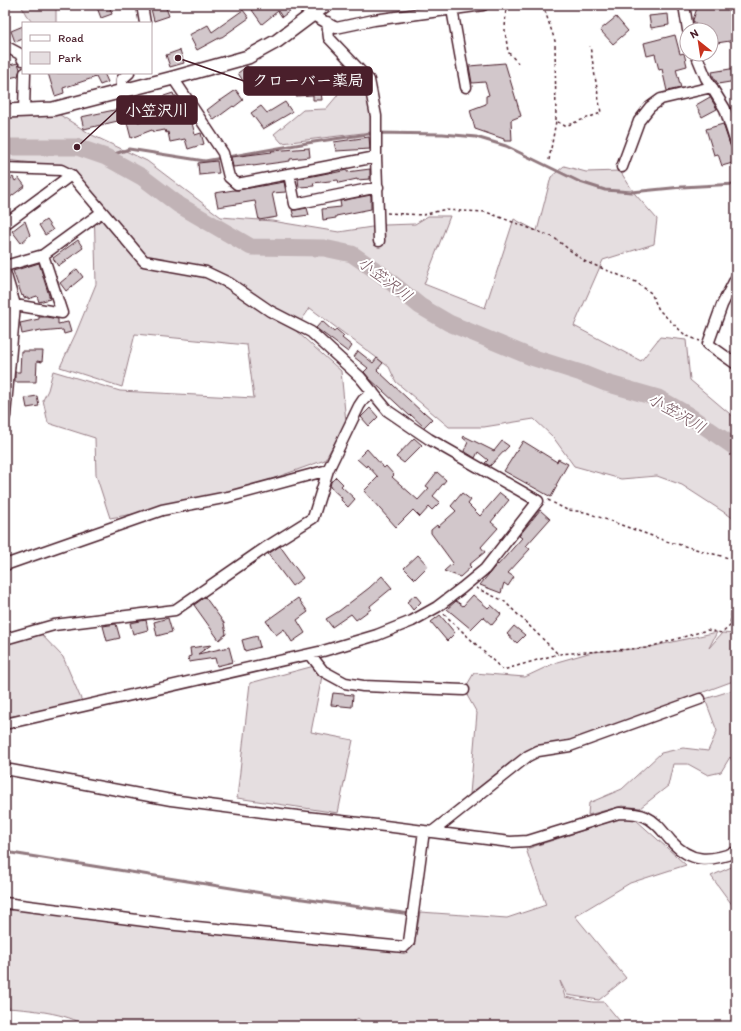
<svg xmlns="http://www.w3.org/2000/svg" width="741" height="1031" viewBox="0 0 741 1031" font-family="Itim,'Klee One',sans-serif">
  <rect width="100%" height="100%" fill="#fff"/>
  <filter id="ink" filterUnits="userSpaceOnUse"><feTurbulence type="fractalNoise" baseFrequency=".025" numOctaves="2"/><feDisplacementMap in="SourceGraphic" scale="8" xChannelSelector="R" yChannelSelector="G"/><feConvolveMatrix kernelMatrix="1 2 1 2 8 2 1 2 1" color-interpolation-filters="sRGB"/></filter>
  <g filter="url(#ink)">
    <path fill="#e5dee0" stroke="#987e86" d="M21 5H55L56 8V23H33L26 15Z
      M348 65 370 85 371 132 282 143 274 134 303 110 326 109 337 96Z
      M5 112 57 113 92 135 147 161 221 217 272 221 339 232 385 225 415 224 428 216H450L424 284 485 308 514 219 537 231 551 177 564 166 586 172 620 171 635 194 657 219 654 244 603 260 574 326 641 361 660 337 686 340 690 380 736 419V520L682 485 657 476 621 479 574 466 553 437 534 419 484 427H449L396 382 389 367 310 308 295 330 341 371 346 422 325 460 210 501 110 518 96 475 95 438 48 423 43 400 48 390 53 371 120 391 254 398 247 345 135 334 122 387 60 367 76 333 96 284 94 203 64 166 5 160Z
      M717 632 709 648 722 633 736 634V680L571 741 527 750 470 794 477 713 464 690 474 673 525 677 557 662 592 652 646 648Z
      M40 633 63 657 84 706 5 717V643Z
      M318 665 323 671 311 732 353 740 338 813 237 798 250 683Z
      M736 689V757L733 762 730 757 721 772 708 775 688 764H673L668 786 640 808 622 806 588 815 589 803 622 789 661 753 683 748 708 751 717 731 705 699Z
      M624 817 636 820 686 865 630 883 575 916 626 978 599 1000 567 995 560 981 565 997 593 1002H604L624 1026H367L358 1018 347 1026H86C68 1013 27 1009 5 1008V903L404 947 417 930 420 912 507 918 546 905 526 849Z
      M736 865V910L711 876Z"/>
    <g fill="none" stroke-linecap="round" stroke-linejoin="round">
      <path stroke="#91787e" stroke-width="3" d="M106 157 129 149 205 161 307 143 375 133 443 134 476 137 506 146 580 182 605 190 632 192 682 187 736 184
        M5 852 281 896 410 914"/>
      <path stroke="#c1b3b6" stroke-width="17" d="M5 147H77L106 157 142 177 179 205 251 247 324 248 352 254 381 274 420 306 449 323 531 357 581 373 606 383 658 398 688 415 736 448"/>
    </g>
    <path fill="#d2c7cb" stroke="#4a1f2b" d="M96 5H109L112 14 101 18Z
      M150 5H165L169 16 154 21Z
      M259 5H287L291 10 282 17 278 11 262 24 252 10Z
      M698 5H705L712 7 713 5H716L736 13V18L732 31 736 30V40L717 43 716 36 711 37V30H697L695 22H693V20Z
      M243 10 249 18 222 37H221L197 50 189 35 208 25 212 32Z
      M668 14 669 25 651 28 649 16Z
      M616 17 628 31 613 44 600 30Z
      M23 26V39L15 42 11 31Z
      M675 35 680 54 684 53 687 66 676 69 681 88 667 91 662 69 659 70 655 54 647 56 644 43Z
      M180 50 184 63 170 67 166 55Z
      M18 63 20 69 18 76 5 79V66Z
      M505 63 521 116 511 120 512 141H504V139L475 129 470 110 486 104V96L489 95 485 82 472 83 469 66Z
      M247 66 255 77 245 84 238 73Z
      M736 68V81L718 84 713 76 712 72Z
      M48 73H104L108 82 100 85 96 77 63 88 64 93 55 96Z
      M268 78 274 88 263 95 257 85Z
      M320 82 322 100H313V95L296 96 295 84Z
      M236 90 243 100 234 107 233 106 214 120 207 110 220 100V101Z
      M173 93 174 96H176L186 120 191 119 195 135 201 133 204 144 188 149 185 139 170 142 168 132 166 133 165 130 153 132 152 130 131 138 126 119 84 129 81 117 119 109 140 116 136 117 138 122 154 119 149 101Z
      M710 97 717 109 702 117 696 105Z
      M285 102 292 112 263 129 251 113 261 106 267 113Z
      M723 124 730 145 732 148 736 149V162L722 166 718 154 714 155 706 129Z
      M369 137 370 149 336 151 334 142Z
      M309 148 310 157 290 159V161L253 166V165L233 167 232 161 231 157 272 152 271 151Z
      M217 161 219 173 199 175 198 163Z
      M370 169V179L357 180V179L339 183 338 180 313 183 314 186 299 187 298 179 333 172V173L347 170V172Z
      M13 177 15 181 19 178 25 186 5 201V183Z
      M284 182 286 192 272 193 277 217 259 220 255 201 218 207 215 193 234 190H238Z
      M371 195V209L336 216V218L323 220 322 209 341 207 340 201Z
      M307 208 309 215 294 217 292 210H296Z
      M46 220 53 230 45 235 39 225Z
      M25 221 30 235 21 243 12 231Z
      M78 240 83 248 58 266 53 258Z
      M39 263 50 299 39 302 37 296 28 299V297L24 298 23 295 22 296 13 271Z
      M77 269 83 277 66 291 60 283Z
      M39 317H46L58 319V324L68 322 71 332 64 334 63 330 41 332V330L22 334 20 323 39 319Z
      M322 321 334 332 336 329 344 336 342 338 352 346 348 352 316 328Z
      M21 351H43L42 362 37 361 36 382H15V372H20Z
      M358 351 373 363 377 358 383 363 377 370 423 413 424 412 432 419 424 427 411 415 410 416 369 378 364 372 368 368 354 357Z
      M37 396 39 406 27 408 25 398Z
      M370 408 378 417 369 426 361 417Z
      M464 436 494 451 502 441 509 446 490 466 485 463 488 460 478 452 475 458 464 451 468 442 463 438Z
      M414 438 422 445 404 463 396 457Z
      M523 441 557 462 558 459 568 464 556 485 557 486 551 497 504 471Z
      M367 449 384 468 386 466 394 475 392 477 418 500 429 488 426 486 437 472 446 480 433 496 440 502 432 510 429 507 420 517 413 510 396 527 364 491 378 477 367 465 366 467 357 459Z
      M336 477 343 484 341 486 355 499 348 507 341 500 342 498 330 487 331 482Z
      M462 493 471 500 468 504 480 516 500 493 509 500 491 522 498 528 481 547 485 552 469 565 471 567 460 577 444 571 453 563 431 533V530L437 525 438 527 456 511 451 506Z
      M540 510 550 519 526 546 530 549 508 573 514 577 508 586 504 583 501 593 480 585 497 564 498 565 522 538 519 536Z
      M280 546 303 578 292 586 268 554Z
      M418 555 428 566 415 579 404 568Z
      M382 576 392 588 370 606 371 609 356 620 351 614 332 627 326 619 339 611 369 588Z
      M415 595 421 602 413 610 407 602Z
      M473 595 488 608 491 605 501 614 492 625 483 617 471 629 447 609 456 601 463 606Z
      M205 597 224 623 226 634 219 640 194 605Z
      M298 598 308 612 297 620 305 633 292 642 284 629 276 635 266 621Z
      M440 615 455 633 447 641 431 622Z
      M168 618 172 632 157 636 154 622Z
      M146 620 148 630 133 634 130 623Z
      M116 624 120 638 107 641 103 626Z
      M514 626 525 635 517 643 507 634Z
      M257 636 260 647 245 651 242 640Z
      M211 645 198 654 229 647 233 662 217 666 215 658 189 662 188 657 191 656 190 648Z
      M333 693 353 695 352 707 331 705Z"/>
    <g fill="none" stroke-linecap="round" stroke-linejoin="round">
      <defs>
        <path id="minor" d="M142 5 145 23
          M684 5 688 30
          M452 9 466 87
          M313 15 336 28 374 20 483 5
          M327 22 329 38 369 80 376 116V157
          M5 46 20 54 23 60
          M696 54 706 78 725 109 736 143
          M173 78 223 153 229 177 237 184 376 157 379 241
          M122 91V79L129 73
          M24 110 25 73
          M622 167 639 121 650 107 661 99 712 87
          M5 168 61 170 71 175 144 261 206 272 229 283 270 311 311 332 360 377 388 411 429 439 538 501 485 569 462 588 437 607 412 621 377 635 323 651 5 724
          M289 174 295 204 378 187
          M5 224 71 175
          M5 266 43 255 102 212
          M5 272 15 305 5 416
          M736 278 722 305 708 344 736 364
          M15 305 62 313 43 255
          M5 565 162 510 228 497 328 470
          M5 639 54 625 175 610 265 548 313 518 328 470 359 406 363 400 373 392
          M310 654 323 671 345 683 363 686 464 690
          M5 769 171 800 263 812 385 826 510 842 528 841 619 813C628 813 638 813 646 817 657 822 663 832 671 841 691 863 709 862 736 852
          M432 832 528 756 538 751 570 746 700 699
          M5 903 176 925 404 947 409 942 424 831"/>
        <path id="major" d="M5 111 53 109 173 78 248 57 277 41 325 5"/>
      </defs>
      <use href="#minor" stroke="#4a1f2b" stroke-width="13"/>
      <use href="#major" stroke="#4a1f2b" stroke-width="16"/>
      <path stroke="#4a1f2b" stroke-width="1.5" stroke-dasharray="3 3" stroke-linecap="butt" d="M506 5 505 31 508 52 518 63
        M543 5 555 41 556 121 565 126 601 113 590 46
        M549 160 556 121
        M387 213 423 215 442 210 486 212 553 237 584 261 636 282 651 293 659 310 685 335 700 341
        M548 500 567 510 585 512 666 541 736 560
        M476 588 504 601 558 654 646 648 707 630 722 633 730 626 736 583
        M444 614 503 670 558 654"/>
      <use href="#minor" stroke="#fff" stroke-width="10"/>
      <use href="#major" stroke="#fff" stroke-width="13"/>
    </g>
  </g>
  <g text-anchor="middle" dominant-baseline="central" stroke-width="4" stroke-linejoin="round" paint-order="stroke">
    <g font-size="16" font-style="italic" fill="#74535c" stroke="#fff">
      <text transform="translate(385 279) rotate(37)">小笠沢川</text>
      <text transform="translate(677 413) rotate(30)">小笠沢川</text>
    </g>
  </g>
  <path fill="none" stroke="#4a1f2b" stroke-width="1.5" d="M178 58L244 81M77 147L117 110"/>
  <g fill="#4a1f2b" stroke="#fff" stroke-width="1.5">
    <circle cx="178" cy="58" r="4"/>
    <circle cx="77" cy="147" r="4"/>
  </g>
  <g fill="#4a1f2b" stroke="#4a1f2b" stroke-width="1.5">
    <rect x="244" y="67" width="128" height="28" rx="4"/>
    <rect x="117" y="96" width="80" height="28" rx="4"/>
  </g>
  <g font-size="16" text-anchor="middle" font-weight="bold" fill="#fff">
    <text x="308" y="86">クローバー薬局</text>
    <text x="157" y="116">小笠沢川</text>
  </g>
  <rect width="741" height="1031" fill="none" stroke="#fff" stroke-width="20"/>
  <rect x="10" y="10" width="721" height="1011" fill="none" stroke="#4a1f2b" stroke-width="1.5" filter="url(#ink)"/>
  <rect x="22" y="22" width="130" height="52" fill="#ffffff" stroke="#b7a5aa"/>
  <rect x="30" y="35" width="20" height="6" fill="#ffffff" stroke="#b7a5aa"/>
  <text x="58" y="42" font-size="12" fill="#4a1f2b">Road</text>
  <rect x="30" y="52" width="20" height="12" fill="#e5dee0" stroke="#b7a5aa"/>
  <text x="58" y="62" font-size="12" fill="#4a1f2b">Park</text>
  <g transform="translate(699 42) rotate(330)"><circle r="19" fill="#ffffff" stroke="#b7a5aa"/>
  <path d="M0-3L7 15L0 10L-7 15Z" fill="#c8321e"/>
  <text y="-6" font-size="11" font-weight="bold" text-anchor="middle" fill="#4a1f2b">N</text>
  </g>
</svg>
